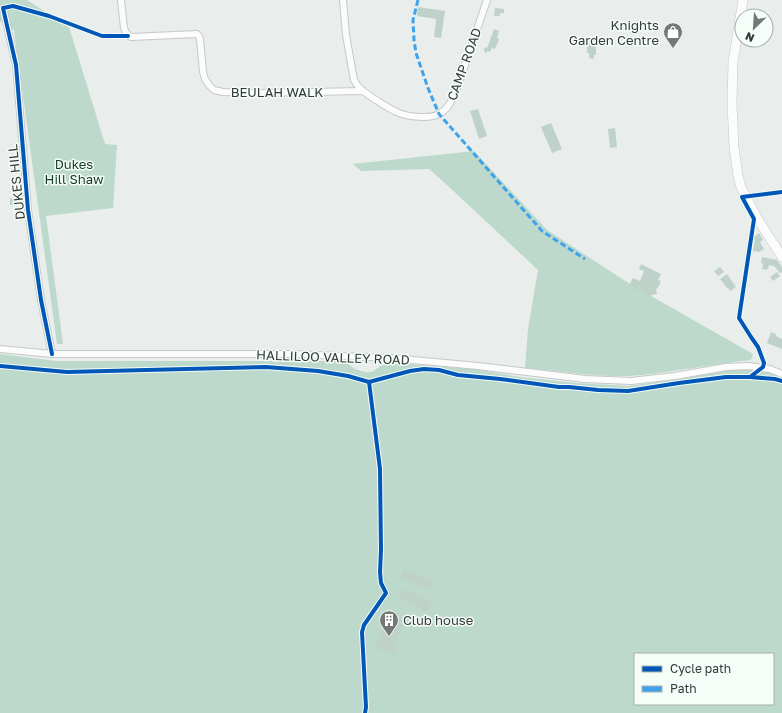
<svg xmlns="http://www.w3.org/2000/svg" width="782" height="713" viewBox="0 0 782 713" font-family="'Golos Text',sans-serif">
  <rect width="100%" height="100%" fill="#e9edeb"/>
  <path fill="#bcd9cc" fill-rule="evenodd" d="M0 0H27L69 27 105 144 117 145 113 208 46 216 63 344H57L14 30 0 21Z
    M474 151 547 230 630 284 753 354 751 360C709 364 668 374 626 376 593 377 559 371 525 368L528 329 538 270 447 185 429 169 361 171 353 164Z
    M0 354 56 361H344L355 369 365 372H372L382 365 390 363 421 365 474 369 520 377 576 383 628 386 673 380 725 370 742 369 757 370 768 372 782 378V713H0ZM635 654H773V704H635Z"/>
  <path fill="#bfd2c9" d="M418 7 445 11 441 38 434 37 436 19 417 16Z
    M495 8 504 9V13H500V16H494Z
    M494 29 499 31 497 38 499 39 495 49 492 48 490 52 487 51 486 54 484 50 485 47 487 48Z
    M587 38H596V55H594V59L589 58V53H587Z
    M478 109 487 136 479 139 470 111Z
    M551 123 562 149 552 153 541 127Z
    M615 128 617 147 610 148 608 129Z
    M10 198H23V205H10Z
    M759 233 763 240 760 242 764 249 759 252 753 251 755 240 754 237Z
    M762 257 777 260 782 267V272L780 273 774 266 769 265 768 269H767V270L762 269 763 264 761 263Z
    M641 264 661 274 658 280 661 281 658 288H657L656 290 657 293 656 294 649 296 629 285 633 278 640 281 644 271 639 269Z
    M720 267 724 272 718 276 714 271Z
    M777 272 780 276 773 281 770 277Z
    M727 274 736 287 730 291 728 288H727L720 279Z
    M771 332 776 334V336L782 339V349L767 343Z
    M404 568 435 582 431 590 400 577Z
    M403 588 432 603 428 612 398 597Z
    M390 613 408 621 405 629 402 627 394 646 398 648 394 656 375 648Z"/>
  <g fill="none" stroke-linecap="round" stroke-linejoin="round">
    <defs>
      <path id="street" d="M121 0 124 28C126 33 127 35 131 37L197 34 199 36 200 39 203 72 205 79 209 85 214 90 223 92 258 93 363 91
        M343 0 346 35 354 80C355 82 356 84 358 86 362 92 391 110 399 113 409 117 430 119 439 114 447 110 451 102 455 94L487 0
        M3 8 16 65 28 210 41 300 52 354
        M0 349 52 354H292L391 358 478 366 585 379 631 381 675 376 726 367 749 366 770 369 782 374"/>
      <path id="secondary" d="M743 0 733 62 732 103 734 147 738 176 741 187 757 218 782 257"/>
    </defs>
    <use href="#street" stroke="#c5c9c7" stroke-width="8"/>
    <use href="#secondary" stroke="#c5c9c7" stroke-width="10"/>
    <use href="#street" stroke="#fcfcfc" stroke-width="6"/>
    <use href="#secondary" stroke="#fcfcfc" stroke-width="9"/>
    <path stroke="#3ea3ec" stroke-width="3" stroke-dasharray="6 3" stroke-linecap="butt" d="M418 0 413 20 414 40 416 53 428 88 439 114 542 231 585 259"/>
    <defs>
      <path id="cycleway" d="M52 354 41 300 28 210 16 65 3 8 13 6 49 16 102 36H128
        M0 366 67 372 266 367 318 371 348 376 369 382 410 371 424 369 439 370 458 375 500 379 559 387H569L598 390 628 391 679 383 726 377H750L775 379 782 381
        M750 377 763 367 764 363 758 347 751 337 739 318 754 219 742 197 782 192
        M365 713 366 707 362 632 364 625 386 593 381 583 380 572 381 550 380 469 369 382"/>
    </defs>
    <use href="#cycleway" stroke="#f4fdf8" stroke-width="6"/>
    <use href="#cycleway" stroke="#0057b8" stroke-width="4"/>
  </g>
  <defs>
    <symbol id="shop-pin" viewBox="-11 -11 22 30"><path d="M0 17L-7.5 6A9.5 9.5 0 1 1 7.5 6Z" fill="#747876" stroke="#f4fdf8"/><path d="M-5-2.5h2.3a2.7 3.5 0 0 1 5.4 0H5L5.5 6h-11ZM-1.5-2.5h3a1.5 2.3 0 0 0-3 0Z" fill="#fff"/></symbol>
    <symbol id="building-pin" viewBox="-11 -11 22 30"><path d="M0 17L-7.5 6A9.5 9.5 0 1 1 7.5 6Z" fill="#747876" stroke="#f4fdf8"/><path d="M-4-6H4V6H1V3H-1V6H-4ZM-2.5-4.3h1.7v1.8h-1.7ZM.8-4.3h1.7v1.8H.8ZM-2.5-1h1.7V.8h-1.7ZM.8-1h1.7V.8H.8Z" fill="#fff"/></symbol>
  </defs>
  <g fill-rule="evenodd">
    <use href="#shop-pin" x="662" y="21" width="22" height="30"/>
    <use href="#building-pin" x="378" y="609" width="22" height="30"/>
  </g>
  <g text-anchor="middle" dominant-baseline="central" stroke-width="3" stroke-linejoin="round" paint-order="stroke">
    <g font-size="13" fill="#353937" stroke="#f4fdf8" text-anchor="end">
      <text x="659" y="25">Knights<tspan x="659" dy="15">Garden Centre</tspan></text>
      <text x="403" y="620" text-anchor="start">Club house</text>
    </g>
    <g font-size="13" fill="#353937" stroke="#f4fdf8">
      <text transform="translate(464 64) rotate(-70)">CAMP ROAD</text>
      <text x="277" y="92">BEULAH WALK</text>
      <text transform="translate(16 182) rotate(-96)">DUKES HILL</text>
      <text transform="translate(333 357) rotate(2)">HALLILOO VALLEY ROAD</text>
    </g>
    <g font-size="13" fill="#133a2b" stroke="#f4fdf8">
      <text x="74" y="164">Dukes<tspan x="74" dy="15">Hill Shaw</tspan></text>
    </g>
  </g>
  <rect x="634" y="653" width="140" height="52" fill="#f4fdf8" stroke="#a8afab"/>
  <rect x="642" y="666" width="20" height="6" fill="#0057b8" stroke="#a8afab"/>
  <text x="670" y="673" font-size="12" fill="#353937">Cycle path</text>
  <rect x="642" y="686" width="20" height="6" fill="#3ea3ec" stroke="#a8afab"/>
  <text x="670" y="693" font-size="12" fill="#353937">Path</text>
  <g transform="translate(754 28) rotate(205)"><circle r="19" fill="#f4fdf8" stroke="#a8afab"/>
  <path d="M0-3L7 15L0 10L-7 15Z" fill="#747876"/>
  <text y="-6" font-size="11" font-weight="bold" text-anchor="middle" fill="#353937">N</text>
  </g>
</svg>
